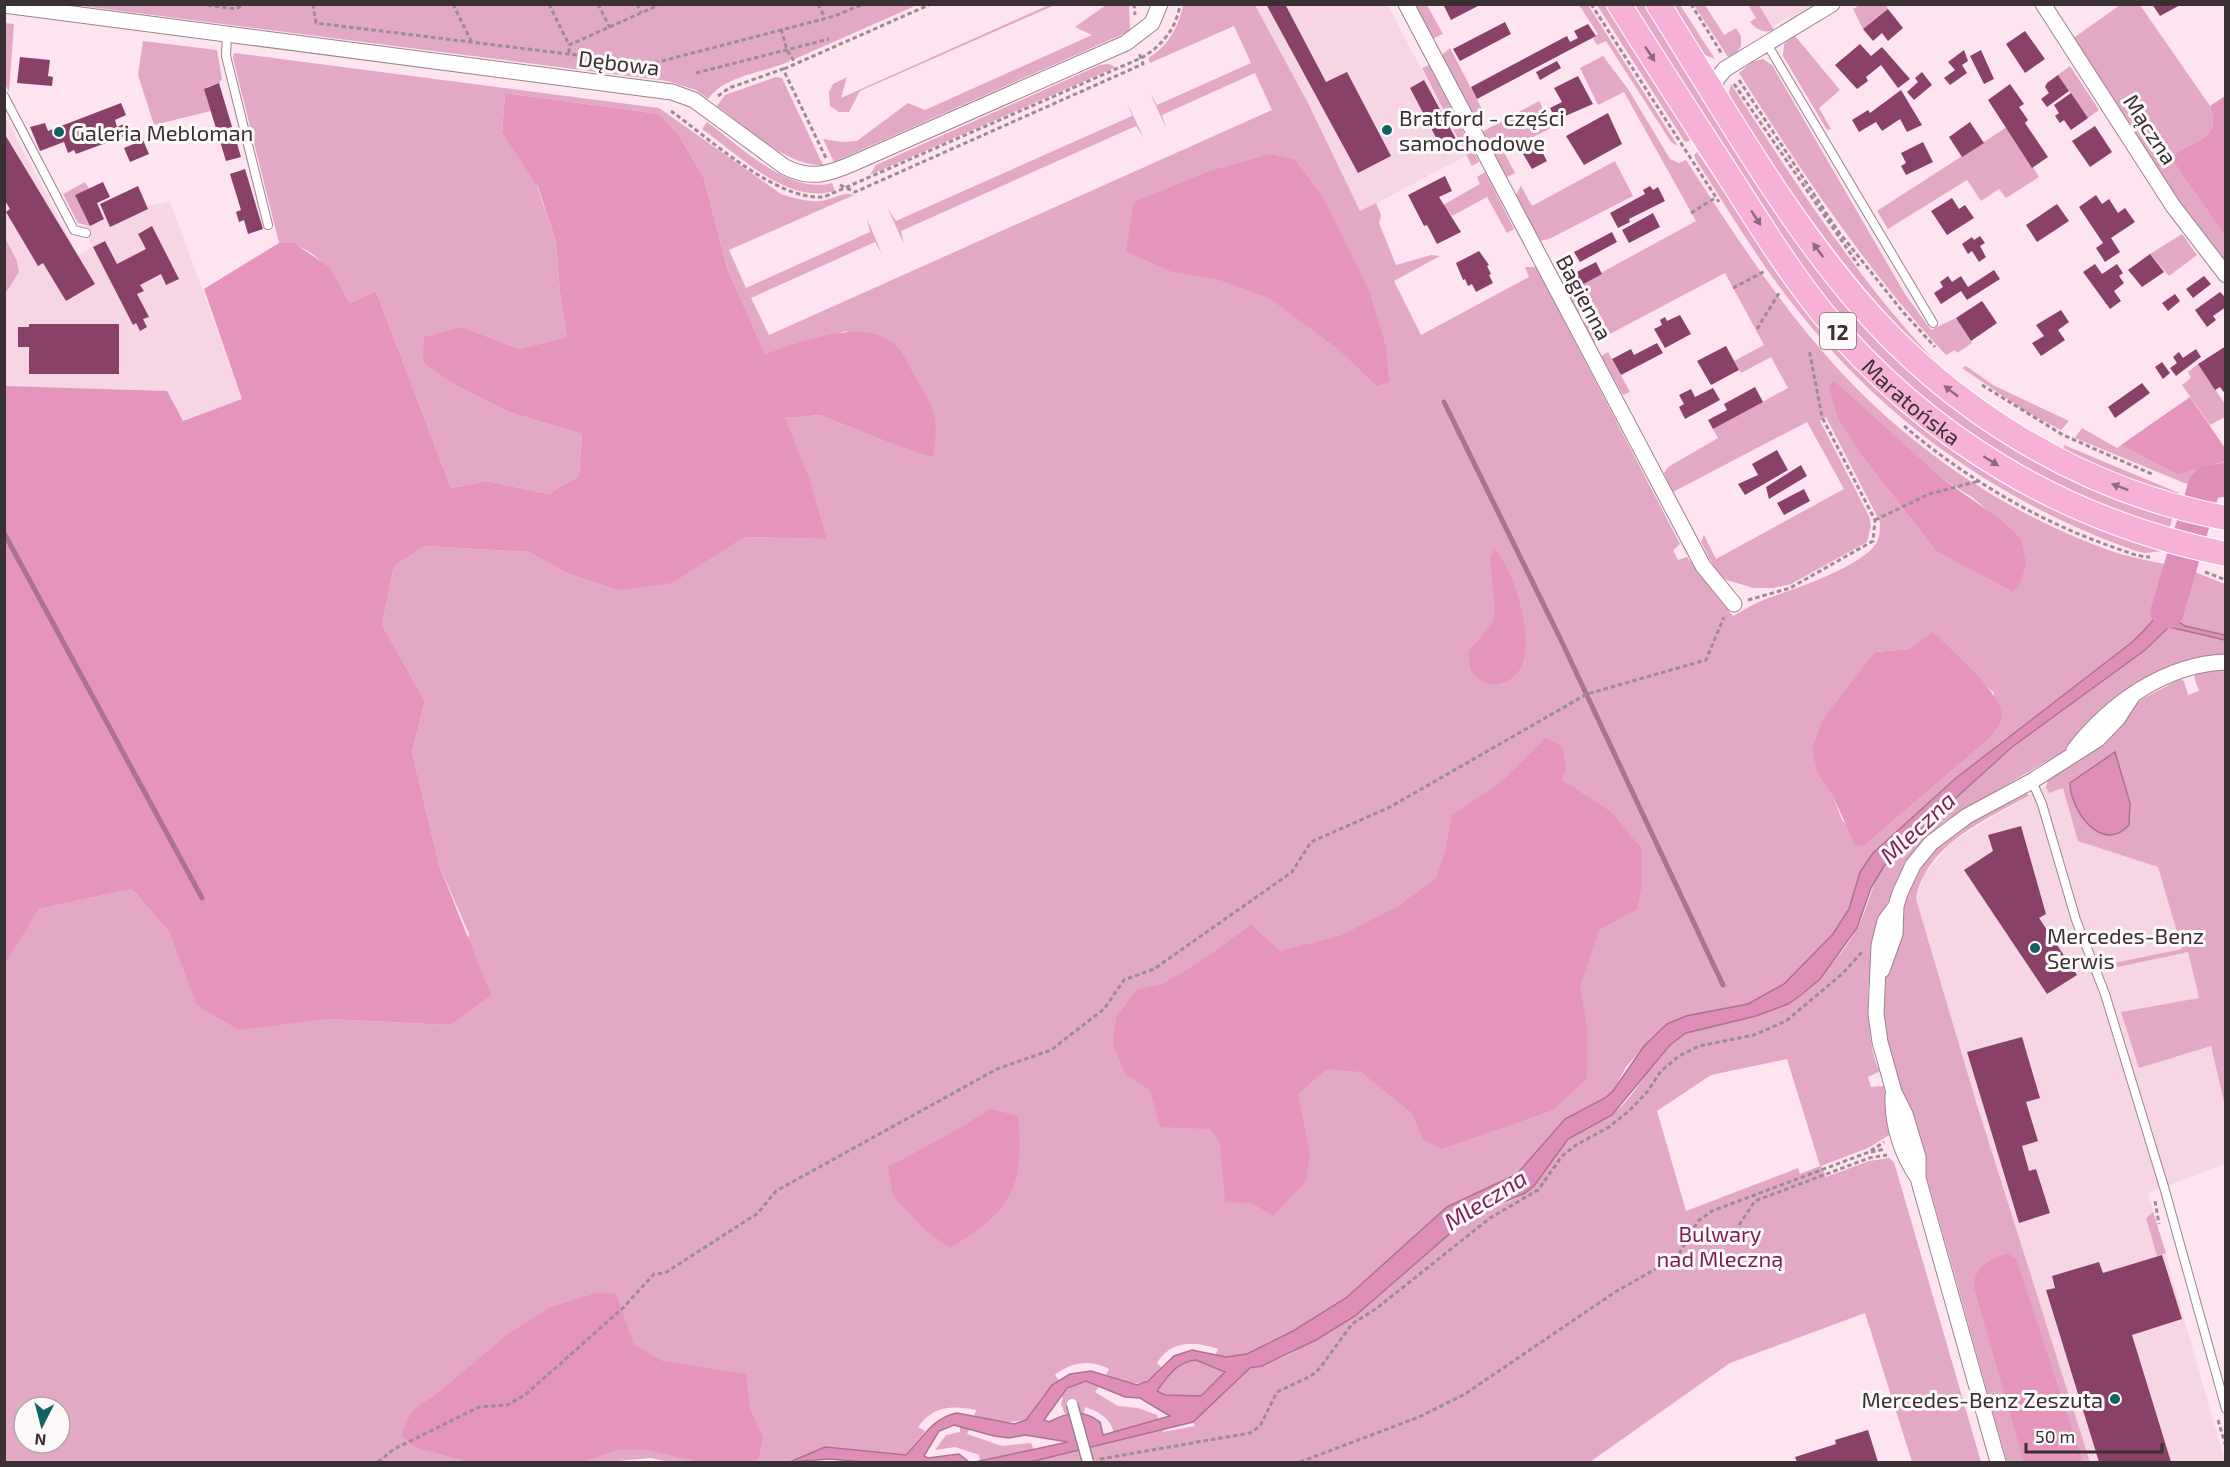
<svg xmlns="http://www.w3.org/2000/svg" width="2230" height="1467" viewBox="0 0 2230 1467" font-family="'Exo 2',sans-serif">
  <rect width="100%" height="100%" fill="#fde4f0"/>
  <path fill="#f6d5e5" d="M1255 5H1388L1466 156 1360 212 1308 103Z
    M1759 5H1813L1794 17 1789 16 1775 25 1774 30Z
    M4 114 78 255 92 247 84 226H90L106 218 111 226 148 209 147 206 170 201 242 399 182 421 167 391 5 386Z
    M2135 732 2225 1107V1164L2148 1193 2225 1462H2090L1977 1105 1916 899 1924 875 1952 842Z"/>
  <path fill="#e3a8c5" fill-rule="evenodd" d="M1885 4 1888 9 1863 29 1853 9 1860 5Z
    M75 5H917L795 59 790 58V61C764 73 725 75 708 99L696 90 667 81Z
    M1049 5H1055L860 91 849 112H839L830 106 829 92 833 84 847 77 841 98Z
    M1106 5H1129L1130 31 834 162 823 139 842 142 857 141 908 103 925 110 1092 35 1075 27Z
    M1183 5H1255L1308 103 1360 211 1376 203 1381 215 1379 223 1396 265 1431 255 1440 256 1394 281 1421 335 1529 277 1525 267H1536L1680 544 1673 550 1678 560 1687 557 1733 616C1744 610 1755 603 1766 599 1794 589 1858 568 1875 545 1880 538 1880 530 1880 522L1826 417 1820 421 1869 516 1871 526 1867 542 1791 584 1773 588H1754L1723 579 1717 573 1701 542 1704 535 1716 559 1844 489 1807 422 1673 492 1664 473 1668 467 1718 438 1713 429 1788 388 1771 357 1741 373 1734 361 1764 345 1725 273 1593 343 1582 324 1591 319 1588 312 1578 314 1566 292 1696 221 1624 92 1598 105 1580 68 1603 56 1628 89 1670 159 1679 163 1686 160C1733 232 1780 306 1838 369 1911 449 2009 515 2111 551 2132 558 2152 561 2173 566L2168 596 2155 620 2131 643 1956 778 1873 853 1860 872 1849 909 1833 935 1784 984 1748 1004 1717 1011 1654 1035 1626 1067 1613 1091 1605 1098 1565 1119 1517 1174 1447 1207 1346 1298 1293 1331 1247 1354 1233 1358 1215 1356 1218 1349C1195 1341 1171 1340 1157 1363L1161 1367C1144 1390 1130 1385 1106 1375L1109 1369C1090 1359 1071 1362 1055 1375L1059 1380 1043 1395 1026 1420 1002 1423 974 1417 976 1410C951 1405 933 1406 918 1427L925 1431 906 1455C866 1452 827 1442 790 1462H668L651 1458 608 1462H5L4 964 39 909 132 889 169 932 198 1006 326 1019 450 1025 469 934 439 865 412 752 425 701 382 625 394 566 425 546 529 552 565 572 671 583 745 537 827 539 785 418 820 415 892 444 933 456 846 331 765 354 727 268 704 178 678 134 659 114 505 93 502 133 536 183 556 242 560 293 567 337 519 349 463 327 512 413 582 434 579 476 548 494 487 481 451 488 376 291 350 303C334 275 314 242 279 243L233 58 234 53 659 108 781 194C793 198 807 202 820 201 832 200 843 191 854 195L729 250 746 288 870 232 867 219 882 254 875 242 751 298 769 335 1272 110 1255 73 1162 115 1166 128 1150 93 1157 105 1251 63 1234 26 1150 63 1148 58C1168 47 1179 26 1183 5ZM1834 382 1944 480 1972 497 2021 539 2015 591 1936 551 1862 456ZM1910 649 1985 685 1994 693 1989 739 1864 846 1842 820 1833 796 1818 775 1875 652ZM24 1407H60V1443H24Z
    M1414 5H1427L1443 34 1432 39Z
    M1579 5H1588L1678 146 1671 142 1606 41 1597 45 1593 38 1598 34Z
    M1597 5H1607L1691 139 1689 141 1685 142Z
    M1631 5H1646L1700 90 1887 348 2173 516 2169 530C2045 496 1925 419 1842 320 1805 275 1773 225 1741 176 1705 119 1668 62 1631 5Z
    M1669 5H1680L1715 59 1702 54Z
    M1694 5H1705L1724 35 1736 28 1741 36V46L1736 54 1728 57Z
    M1748 5H1759L1774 30C1764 34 1756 29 1750 22L1756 18Z
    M2120 5H2140L2210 106C2222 142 2193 139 2174 155V163L2225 236V263L2176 196 2072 39Z
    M5 23 14 24 9 92 5 84Z
    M1795 36 1840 90 1819 108 1831 129 1827 130 1783 56 1784 44Z
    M143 41 217 50 222 79 219 83 207 87 206 96 211 111 154 125 138 75Z
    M1450 48 1484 113 1475 118 1442 55Z
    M1763 59 1772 65 1905 294 1931 330 1956 318 1972 343 1957 353 1955 350 1946 355C1865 269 1802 172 1739 73L1752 62Z
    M1108 64 1116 67 870 175 876 165 1100 65Z
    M1429 65 1479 162 1472 166 1422 68Z
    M2070 66 2099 110 2088 118 2058 75Z
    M776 77 782 78 823 165C787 167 746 126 717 106L725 95Z
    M1731 84C1795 182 1857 279 1938 364L1936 365C1854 287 1793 197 1732 102L1729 93Z
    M1539 101 1553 127 1504 152 1515 173 1505 178 1482 132Z
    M1127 103 1144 138 1136 126 901 231 904 244 888 209 896 221 1132 116Z
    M707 122C740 146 788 195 832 183L835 191C787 205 739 155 702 129Z
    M2007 127 2039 177 2006 198 1999 189 1981 201 1967 180 1888 229 1877 211Z
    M1697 152 1779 271 1999 478C2052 509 2104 534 2163 551L2145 553 2136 551C2000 503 1884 421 1795 307 1758 261 1728 209 1696 160L1694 155Z
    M1615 161 1633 196 1549 239 1539 241 1515 196 1521 186 1532 206Z
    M1485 172 1514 229 1507 233 1487 197 1452 216 1443 205 1480 184 1477 177Z
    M85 182 89 189 75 195 90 226 78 223 63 194Z
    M2182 234 2197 255 2169 276 2150 254Z
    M5 238 17 261 19 272 5 294Z
    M1608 352 1630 392 1623 395 1601 356Z
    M2198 364 2225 404V417L2210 425 2182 385 2191 378 2188 372Z
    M1966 366 1993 385 2069 421 2061 430 2025 411 1962 368Z
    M2082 428 2117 448 2121 445 2178 475 2225 461V474L2202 477 2190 485 2182 482 2075 438Z
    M2064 445 2179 493 2178 496 2123 477 2063 451Z
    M2190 570 2225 584V635L2185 626 2173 618 2182 585Z
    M2169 627 2225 640V656L2189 661 2069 748 1944 822C1887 873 1861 956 1870 1032 1871 1043 1874 1063 1880 1071L1868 1077 1871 1087 1884 1086 1891 1134 1868 1148 1821 1166 1826 1177 1869 1161 1889 1158 1894 1162 1981 1462H1912L1865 1313 1730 1363 1590 1462H980L979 1455 955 1447 935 1450 946 1435 960 1432V1425L970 1428 967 1434 1002 1446 1031 1443 1034 1450 1114 1433C1110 1418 1100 1412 1085 1407L1084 1413 1065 1414 1061 1404 1063 1398 1059 1396C1071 1384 1084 1378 1100 1385L1095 1392 1118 1406 1138 1408 1157 1415 1163 1432 1195 1426 1193 1422 1199 1416 1201 1396 1165 1395 1157 1391C1174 1367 1184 1352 1215 1366 1223 1369 1228 1372 1238 1371 1272 1367 1306 1346 1334 1328 1379 1301 1412 1262 1453 1229 1475 1211 1503 1208 1526 1192 1544 1180 1553 1155 1568 1140 1580 1127 1600 1125 1614 1113 1639 1093 1650 1060 1676 1040 1695 1026 1718 1024 1740 1019 1770 1013 1800 1001 1820 978 1833 963 1849 944 1858 927 1872 899 1870 880 1894 854L2012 747 2145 650ZM1787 1059 1820 1166 1800 1174 1798 1168 1686 1211 1657 1111 1711 1075Z
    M2225 670V1107L2211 1046 2139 1068 2121 1012 2199 998 2188 952 2113 968 2114 963 2182 949 2158 867 2078 841 2063 788 2049 793 2046 787 2048 779 2142 699 2180 679 2184 681 2188 695 2199 691 2194 677 2196 673Z
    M2024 793 2030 795C1987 819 1926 844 1916 899L1977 1105 2090 1462H2007C1979 1365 1953 1266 1924 1169 1911 1125 1883 1055 1883 1011 1883 966 1900 895 1927 860 1952 828 1991 812 2024 793Z
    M2153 1212 2166 1253 2157 1256 2146 1218Z"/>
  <path fill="#e494bd" d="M505 93 659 114 678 134 704 178 727 268 765 354C800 343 866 314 897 347 905 355 910 369 916 378 936 409 939 421 933 457L892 444 820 415 785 418 809 478 827 539 745 537 672 583 619 590 565 572 529 552 425 546 394 566 382 625 425 701 412 752 439 865 491 995 450 1025 326 1019 239 1030 197 1005 169 932 132 889 39 909 5 964V386L167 391 183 421 242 399 204 289 279 243H294L329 267 350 303 376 291 451 488 487 481 548 494 579 476 582 434 512 413 454 384 423 362 424 337 463 327 519 349 567 337 560 293 556 242 538 187 502 133Z
    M2225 96V236L2174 163V155C2193 139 2222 142 2210 106Z
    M1270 154 1295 160 1324 199 1369 291 1386 347 1389 382 1377 386 1338 349 1269 298 1217 279 1169 271 1126 251 1134 202 1210 171Z
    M1834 381 1944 480 2000 519 2021 539 2026 563 2021 582 2014 592 1936 551 1862 456 1838 418 1829 387Z
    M2190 397 2225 448V461L2178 475 2121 445Z
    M1495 550C1515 571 1536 642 1520 669 1509 687 1482 691 1471 670 1469 664 1469 657 1469 651L1493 622 1495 608 1490 556Z
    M1933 632C1950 649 1996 689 2001 710 2004 721 1996 730 1989 739L1864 846 1855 845 1833 796 1818 775 1812 749 1823 719 1875 652 1910 649Z
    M1546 738 1562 746 1566 767 1562 780 1611 812 1641 848 1642 885 1637 909 1599 930 1580 987 1587 1027V1078L1553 1110 1441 1149 1423 1139 1412 1113 1361 1072 1327 1069 1298 1094 1310 1153 1306 1181 1273 1216 1252 1203 1225 1202 1220 1142 1210 1129 1160 1127 1150 1090 1125 1074 1113 1043 1116 1018 1136 990 1163 984 1201 961 1251 925 1280 951 1340 936 1397 907 1436 879 1445 852 1452 815 1500 783Z
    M990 1109 1018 1116C1024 1188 1012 1211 950 1248L925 1230 893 1196 888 1167 957 1130Z
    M2008 1254 2016 1259 2083 1462H2024L1974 1287C1973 1268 1991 1257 2008 1254Z
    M597 1293 616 1294 634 1345 662 1361 746 1374 750 1409 763 1437 758 1460 752 1462H699L648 1450 620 1449 583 1462H470L414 1447 401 1435 412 1411 438 1393 508 1334 551 1307Z"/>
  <path fill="#de8eb8" stroke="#ad7291" stroke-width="1.5" fill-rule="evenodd" d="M2225 474V484L2212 490 2190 485 2202 477Z
    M2173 566 2190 570 2182 585 2173 618 2185 626 2225 635V640L2169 627 2145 650 2012 747 1894 854 1884 866 1871 888 1857 928 1820 979 1801 995 1788 1004 1756 1016 1686 1033 1670 1045 1612 1115 1568 1139 1534 1186 1525 1193 1469 1217 1355 1316 1316 1340 1262 1366 1250 1368 1193 1422 1030 1462H975L1068 1442 1025 1435 1009 1438 994 1436 954 1425 939 1431 924 1456 928 1458 959 1454 969 1462H864L830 1459 790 1462 825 1447 906 1455C923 1438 932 1418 957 1413L1014 1424 1026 1420 1052 1385 1070 1374 1091 1371 1137 1385 1148 1381 1174 1356 1192 1350 1226 1357 1247 1354 1293 1331 1346 1298 1447 1207 1517 1174 1565 1119 1605 1098 1613 1091 1644 1046 1667 1024 1686 1016 1748 1004 1784 984 1833 934 1849 909 1860 872 1873 853 1956 778 2131 643C2159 617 2168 605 2173 566ZM1196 1360 1225 1372 1201 1396 1165 1395 1157 1391C1168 1376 1176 1362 1196 1360ZM1086 1381 1125 1397 1140 1398 1170 1416 1103 1435 1100 1422C1083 1409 1067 1412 1049 1422L1044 1420 1067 1388Z
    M2115 752 2130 803 2129 825C2102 855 2070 810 2070 783Z"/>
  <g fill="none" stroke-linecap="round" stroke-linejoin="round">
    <path stroke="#ad7291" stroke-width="5" d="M1444 402 1560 638 1723 985
      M4 533 202 898"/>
    <path stroke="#de8eb8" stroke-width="33" d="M2167 612 2204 487 2208 482 2226 480"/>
  </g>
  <path fill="#894169" d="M1266 4H1285L1326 82 1347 72 1391 156 1358 173Z
    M1443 4H1477L1478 6 1451 20Z
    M2152 4H2182L2160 16Z
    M1888 9 1903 28 1888 41 1882 33 1873 41 1863 29Z
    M1505 22 1511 34 1460 61 1453 49Z
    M1588 24 1596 36 1477 99 1471 87 1567 36 1570 42 1578 38 1574 31Z
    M2025 31 2045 59 2025 73 2006 44Z
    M1860 44 1871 56 1882 47 1910 79 1898 88 1881 65 1866 77 1868 81 1857 89 1835 65Z
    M1964 50 1968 61 1962 65 1967 73 1950 85 1944 78 1955 70 1948 62Z
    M1981 50 1994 79 1984 84 1970 56Z
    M20 57 50 60 48 76 53 77 52 86 17 83Z
    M1557 61 1561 68 1540 80 1536 72Z
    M1922 72 1932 85 1914 100 1907 92 1918 82 1915 78Z
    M2058 75 2069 91 2047 107 2041 99 2049 93 2045 87 2047 83Z
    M1578 76 1593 104 1556 120 1550 108 1562 102 1554 88Z
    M1424 80 1456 139 1441 147 1410 88Z
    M219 83 241 157 226 161 204 89Z
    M2010 84 2024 104 2019 107 2028 120 2025 123 2048 157 2032 168 1988 100Z
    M1901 90 1922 125 1907 132 1900 119 1882 131 1876 122 1859 132 1852 120 1868 110 1870 113Z
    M2071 93 2088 118 2071 130 2064 120 2060 123 2055 116 2059 113 2054 105Z
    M121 103 126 115 115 120 117 127 126 123 129 125 133 133 76 154 74 150 68 153 64 142 40 151 30 127 45 123 48 131Z
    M1608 113 1622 144 1584 165 1566 136Z
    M1970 122 1984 143 1962 157 1949 137Z
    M2095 126 2112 152 2090 167 2072 141Z
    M4 133 95 284 66 301 43 263 38 266 6 212 10 209 4 199Z
    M143 140 149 154 130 162 124 148Z
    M1923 142 1933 162 1906 175 1901 166 1906 163 1901 153Z
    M1539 146 1547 161 1532 169 1523 154Z
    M245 169 263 229 248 234 244 220 239 222 236 212 241 210 230 174Z
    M1445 176 1452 191 1439 197 1461 232 1437 244 1427 225 1424 226 1408 195Z
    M103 182 110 197 97 203 104 219 90 226 75 195Z
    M138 186 148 209 110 227 100 204Z
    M1650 186 1653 190 1658 187 1665 201 1629 219 1630 222 1618 228 1610 213 1645 194 1643 190Z
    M2096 195 2102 204 2109 199 2118 213 2125 208 2135 222 2111 238 2120 252 2105 262 2096 248 2103 243 2079 207Z
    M1952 198 1959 209 1965 205 1974 218 1947 235 1931 211Z
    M2057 204 2069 221 2037 242 2026 225Z
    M1653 213 1660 227 1629 243 1622 230Z
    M152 226 179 279 166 285 161 274 140 285 144 291 137 294 149 317 143 319 147 327 140 331 136 323 133 325 93 247 105 241 117 264 146 249 138 234Z
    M1612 232 1617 242 1580 262 1574 252Z
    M1980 236 1985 243 1980 246 1986 257 1979 262 1972 251 1968 254 1962 244 1972 237 1974 240Z
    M1479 251 1489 265 1487 266 1491 274 1489 275 1493 283 1476 292 1472 284 1468 286 1465 279 1463 280 1456 263Z
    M2150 254 2164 272 2142 287 2128 270Z
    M1596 262 1602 274 1576 288 1569 276Z
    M2095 264 2102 274 2117 264 2123 273 2119 276 2124 283 2114 291 2121 301 2110 309 2083 272Z
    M1994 270 2000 279 1967 300 1961 291 1941 304 1934 293 1943 287 1940 282 1948 276 1952 282 1961 276 1968 287Z
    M2204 276 2211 284 2193 298 2186 289Z
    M2220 292 2226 298V307L2213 316 2216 320 2207 327 2195 310Z
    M2175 294 2180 301 2168 311 2162 303Z
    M1982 301 1997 323 1971 341 1956 318Z
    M2061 310 2069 322 2058 330 2065 340 2041 356 2032 343 2044 336 2036 325Z
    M1680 315 1691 334 1665 348 1654 329 1662 325 1660 320 1665 317 1667 321Z
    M29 324H119V374H29V347H18V327H29Z
    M1657 343 1663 353 1621 375 1612 359 1631 349 1634 355Z
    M1726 346 1739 370 1711 385 1697 361Z
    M2226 346V395L2220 387 2215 390 2198 364Z
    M2196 349 2201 357 2176 376 2170 368 2177 363 2173 357 2179 352 2183 358Z
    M2162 362 2170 373 2163 379 2155 367Z
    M2142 383 2150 393 2115 418 2108 407Z
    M1755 387 1763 402 1713 429 1708 420 1727 410 1724 404Z
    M1713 388 1720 400 1685 419 1679 407 1684 404 1679 395 1691 389 1695 397Z
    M1777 450 1788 470 1745 495 1738 484 1758 475 1752 464Z
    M1801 465 1807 476 1769 499 1766 487Z
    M1804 489 1810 501 1784 515 1777 503Z
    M2021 826 2046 914 2039 918 2077 975 2047 994 1964 870 1993 851 1988 835Z
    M2022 1037 2040 1098 2026 1102 2038 1141 2022 1146 2029 1171 2036 1169 2050 1213 2019 1223 1967 1052Z
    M2162 1255 2182 1319 2132 1335 2171 1462H2099L2046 1290 2055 1288 2052 1276 2099 1262 2103 1273Z
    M1868 1430 1878 1462H1797L1795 1457 1836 1444 1835 1440Z"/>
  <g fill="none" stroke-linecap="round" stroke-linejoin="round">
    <defs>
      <path id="service" d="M227 34 226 56 268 225
        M1767 44 1933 323
        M4 96 74 230 86 233
        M2032 781 2042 804 2076 920 2105 994 2164 1187 2226 1409"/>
      <path id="minor" d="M1406 4 1703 566 1734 604
        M2043 4 2173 206 2226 275
        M4 5 672 92 694 100 785 167C811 180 829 174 854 163L1126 43 1152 23 1160 4
        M1715 93 1716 80 1725 69 1832 4
        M2074 750C2110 704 2165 664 2226 662
        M1896 906 1885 921 1879 945 1876 1014 1880 1042 1894 1092 1905 1114 1918 1157V1178L1998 1462
        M1882 970 1895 934 1896 906 1900 893 1913 865 1931 843 1967 816 2032 781 2098 739 2118 718 2133 695
        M1893 1096C1892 1125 1902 1155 1918 1178"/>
      <g id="primary">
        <path id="s1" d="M1619 4C1655 62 1692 119 1729 176 1759 223 1789 272 1824 315 1927 439 2067 522 2226 554"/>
        <path d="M1658 4C1720 102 1780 209 1855 298 1949 409 2081 491 2226 518"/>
      </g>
    </defs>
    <use href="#service" stroke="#9a848e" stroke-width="10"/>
    <use href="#minor" stroke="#9a848e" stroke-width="17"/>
    <use href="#primary" stroke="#fff" stroke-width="26"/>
    <path stroke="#9c8b93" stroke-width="3" stroke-dasharray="4.5 3" stroke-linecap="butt" d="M200 4 236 9 244 4
      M281 4H294
      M313 4 316 23 641 63 658 62 835 16 863 4
      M453 4 471 41
      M549 4 569 45
      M598 4 610 28
      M637 4 641 13
      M818 4 825 18
      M1134 4 1135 15
      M1591 4 1719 202
      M1691 4 1722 54
      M781 29 787 50 795 63
      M569 53V45L661 4
      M784 69 931 4
      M696 73 829 39
      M1739 80 1838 231 1903 312 1935 347
      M1734 84 1859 266
      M718 96 729 88 783 69 826 158
      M671 111C709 138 776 201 824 197L1141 58C1161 47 1177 28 1180 4
      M840 185 855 192 1143 64 1139 53
      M1691 213 1715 198
      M1733 288 1765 271
      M1757 329 1779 293
      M1982 385 2063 435 2154 475
      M1904 426C1964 477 2036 520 2110 546 2122 550 2137 557 2150 557
      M1875 520 1929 494 1979 481
      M2205 572 2226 580
      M1748 600 1790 588 1873 541 1875 520 1822 417 1809 349
      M1871 1152 1885 1149
      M2155 1201 2159 1224
      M1739 1225 1755 1201 1869 1158 1887 1155
      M2218 1420 2226 1447
      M1100 1459 1250 1433 1260 1426 1277 1392 1311 1376 1320 1368 1352 1324 1377 1308 1490 1218 1538 1190 1562 1156 1576 1145 1609 1127 1630 1110 1647 1092 1661 1071 1679 1056 1699 1046 1754 1035 1786 1021 1842 974 1862 952
      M378 1462 394 1449 479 1407 507 1405 525 1395 623 1308 654 1274 665 1273 758 1213 776 1191 997 1069 1051 1050 1104 1009 1124 980 1154 969 1292 872 1311 842 1390 807 1587 694 1706 660 1724 617
      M1300 1462 1419 1417 1465 1394 1615 1292 1677 1257 1698 1221 1712 1211 1869 1152 1884 1142"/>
    <use href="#service" stroke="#fff" stroke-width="8"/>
    <use href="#minor" stroke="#fff" stroke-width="15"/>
    <use href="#primary" stroke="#f7b0d7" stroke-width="24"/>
    <defs>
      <path id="pedestrian-bridge" d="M1072 1404 1088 1462"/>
    </defs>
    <use href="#pedestrian-bridge" stroke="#9a848e" stroke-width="13" stroke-linecap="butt"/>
    <use href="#pedestrian-bridge" stroke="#fff" stroke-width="10"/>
  </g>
  <defs><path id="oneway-solid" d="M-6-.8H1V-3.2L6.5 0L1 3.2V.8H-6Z" transform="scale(1.5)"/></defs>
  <g fill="#8f6a7e">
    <use href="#oneway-solid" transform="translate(1650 54) rotate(57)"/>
    <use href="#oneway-solid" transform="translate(1756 218) rotate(57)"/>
    <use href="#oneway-solid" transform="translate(1818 250) rotate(-126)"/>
    <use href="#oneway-solid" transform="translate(1951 391) rotate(-142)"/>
    <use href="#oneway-solid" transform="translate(1991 461) rotate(32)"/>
    <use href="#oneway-solid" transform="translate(2120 487) rotate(-159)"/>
  </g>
  <g fill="#116264" stroke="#fdf8fa" stroke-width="2">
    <circle cx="1387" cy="130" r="6"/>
    <circle cx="59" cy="132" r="6"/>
    <circle cx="2035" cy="948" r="6"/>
    <circle cx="2115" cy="1399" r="6"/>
  </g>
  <g text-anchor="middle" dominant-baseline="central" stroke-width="6" stroke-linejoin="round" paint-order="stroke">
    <rect fill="#fdf8fa" stroke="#746d70" stroke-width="1.5" x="1820" y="313" width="36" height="36" rx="4.5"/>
    <g font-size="21" font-weight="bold" fill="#3a3135">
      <text x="1838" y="331">12</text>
    </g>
    <g font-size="22" fill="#3a3135" stroke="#fdf8fa">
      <text transform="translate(619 62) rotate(7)">Dębowa</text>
      <text transform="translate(2151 129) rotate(57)">Mączna</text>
      <text transform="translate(1585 297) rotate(62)">Bagienna</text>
      <text stroke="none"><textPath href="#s1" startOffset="496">Maratońska</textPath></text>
    </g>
    <g font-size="22" fill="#3a3135" stroke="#fdf8fa" text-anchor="start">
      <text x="1399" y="117">Bratford - części<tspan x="1399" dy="25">samochodowe</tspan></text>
      <text x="71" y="132">Galeria Mebloman</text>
      <text x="2047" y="935">Mercedes-Benz<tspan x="2047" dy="25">Serwis</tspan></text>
      <text x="2103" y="1399" text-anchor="end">Mercedes-Benz Zeszuta</text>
    </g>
    <g font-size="22" fill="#7a1e56" stroke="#fdf8fa">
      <text x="1720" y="1233">Bulwary<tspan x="1720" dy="25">nad Mleczną</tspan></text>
    </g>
    <g font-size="24" font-style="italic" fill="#80245b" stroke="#fdf8fa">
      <text transform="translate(1917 827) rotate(-43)">Mleczna</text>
      <text transform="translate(1485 1199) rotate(-32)">Mleczna</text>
    </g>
  </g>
  <rect width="2230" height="1467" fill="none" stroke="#3a3135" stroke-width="12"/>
  <g transform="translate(42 1425) rotate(186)"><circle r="28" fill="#fdf8fa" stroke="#afa8ab" stroke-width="1.5"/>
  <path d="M0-4.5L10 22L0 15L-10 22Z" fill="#116264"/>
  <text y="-9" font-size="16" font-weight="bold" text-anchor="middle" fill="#3a3135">N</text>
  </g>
  <path d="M2026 1443v9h136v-9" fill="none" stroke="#3a3135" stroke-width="3"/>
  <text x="2035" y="1443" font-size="18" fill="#3a3135" stroke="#fdf8fa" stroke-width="4.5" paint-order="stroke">50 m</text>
</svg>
